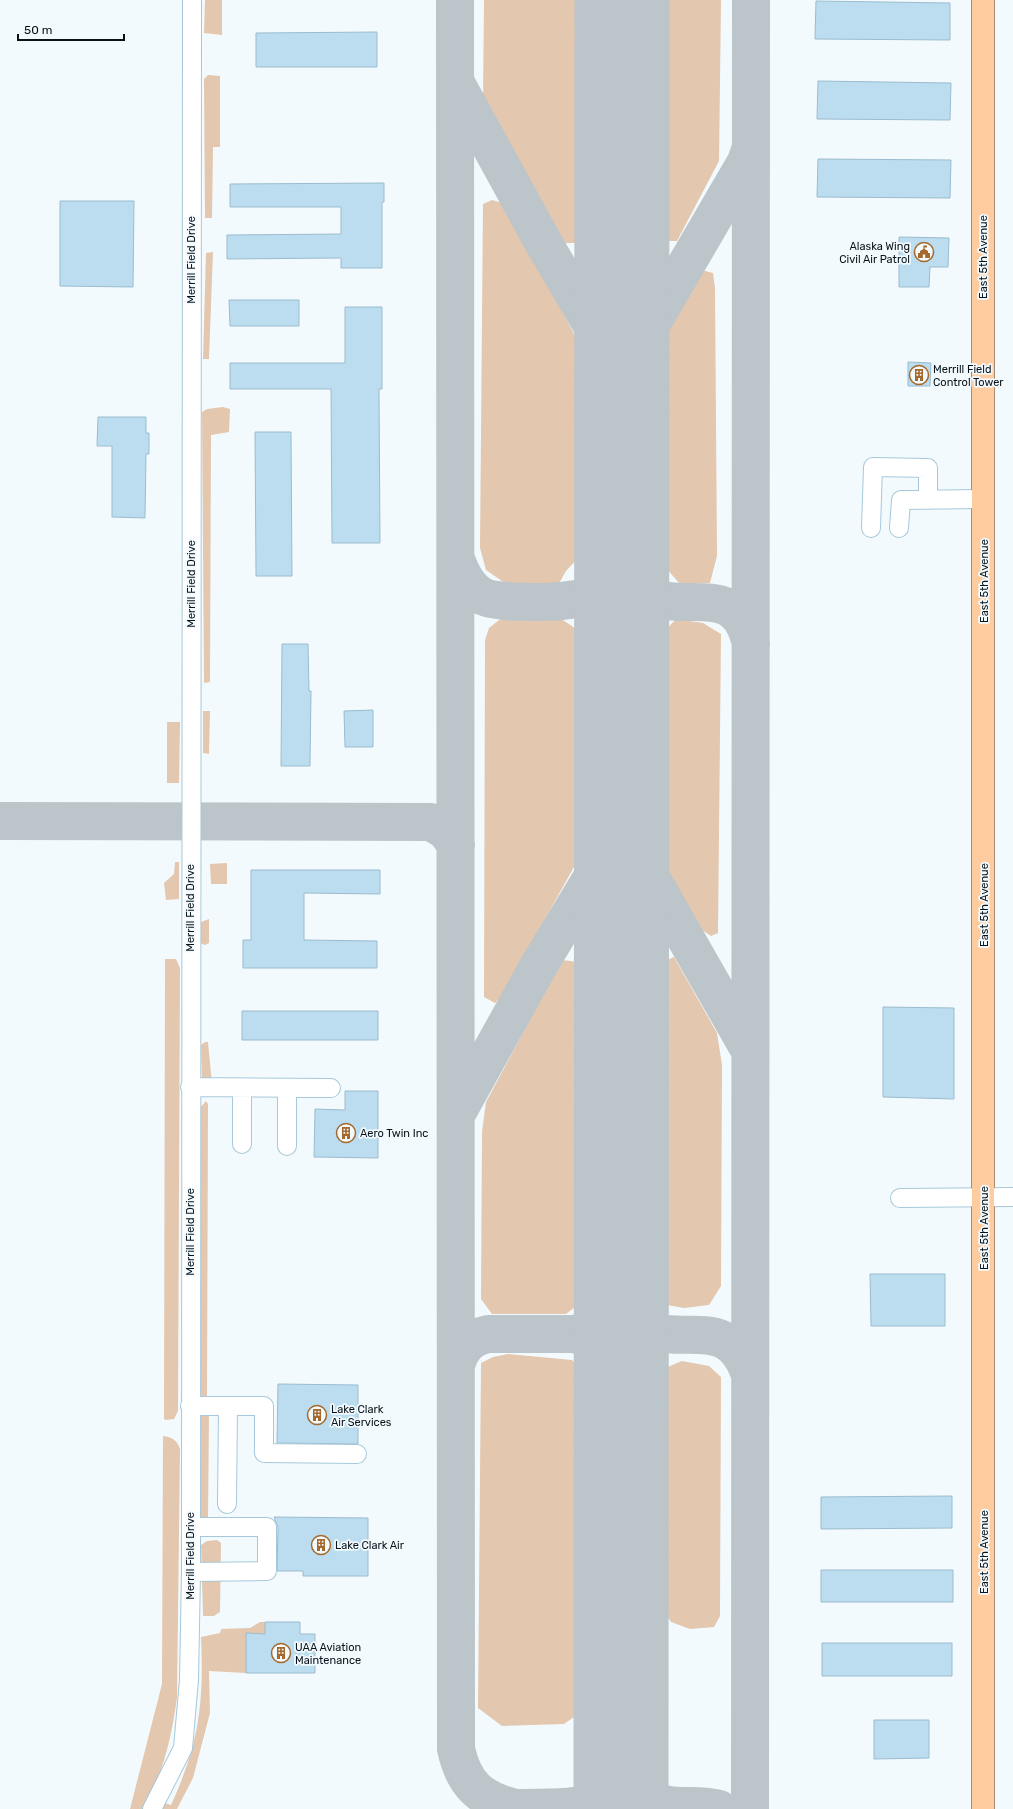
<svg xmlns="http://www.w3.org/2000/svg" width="1013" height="1809" viewBox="0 0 1013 1809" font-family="Rubik,sans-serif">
  <rect width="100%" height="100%" fill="#f3fafe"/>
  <path fill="#e3c7ae" d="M205 0H222V35L204 33Z
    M484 0H580L578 235 575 243H565L493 126 483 101Z
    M663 0H721L719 161 677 241H663Z
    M208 75 220 76V147H213L212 218H205L204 79Z
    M492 200 506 204 582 349 577 559 566 571 558 585 509 586 486 570 480 548 483 204Z
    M213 252 209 359H203L206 253Z
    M701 270 713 273 715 288 717 556 710 583H679L661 562 662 342Z
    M223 407 230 409 229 432 211 435 210 682 204 683 202 412 207 409Z
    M503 617 560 618 579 631V858L502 996 495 1003 484 997 485 640 489 628Z
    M676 619 703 623 721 634 718 933 711 936 699 928 665 864 660 849 661 635Z
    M203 711H210L209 754 203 753Z
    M167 722H180L179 783H167Z
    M175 862H179V899L166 900 164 883 174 874Z
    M227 863V884H211L210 864Z
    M209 919V943L205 945 200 943 201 922Z
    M674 957 717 1033 722 1065 721 1286 709 1305 684 1308 667 1305 660 1293 665 961Z
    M165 959H176L180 968 178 1411 174 1419 166 1420 164 1419Z
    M562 960 579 962 580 1303 566 1314H492L481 1299 482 1132 486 1102Z
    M205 1042H208L212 1084 202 1079 201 1045Z
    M206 1101 208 1104 207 1398 203 1399 198 1395 200 1108Z
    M508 1354 572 1360 585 1375 581 1710 577 1715 564 1724 502 1726 478 1708 481 1363 493 1357Z
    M682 1361 709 1366 721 1377 720 1616 714 1627 690 1629 671 1622 662 1607 658 1385 663 1369Z
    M204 1413H209L208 1522H204L200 1518 199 1418Z
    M163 1436C172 1437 177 1440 180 1449L177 1697C172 1736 163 1775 143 1809H130L162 1684Z
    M217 1540 221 1543 220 1612 214 1616H203L201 1545 207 1541Z
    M260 1622H265V1634H246V1673L209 1671 210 1713 193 1778 177 1809H162L165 1803 171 1805C199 1744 204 1703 201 1637L220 1633 221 1629 250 1628Z"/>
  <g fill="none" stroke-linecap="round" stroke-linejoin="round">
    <path stroke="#bcc5ca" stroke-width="38" d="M455 0 456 1749C464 1785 480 1799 515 1808
      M458 87 543 242 607 351 616 374 622 402
      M622 402 634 354 746 162 749 153
      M622 553C626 569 632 586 647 594 686 616 736 578 751 644
      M456 559C461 574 468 588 482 596 499 605 580 604 596 593 611 583 616 569 622 553
      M622 656C628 624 636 610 668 601
      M622 802 634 848 749 1049
      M0 821 431 822 446 831 456 845
      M457 1113 539 965 608 851 622 802
      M621 1280C625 1292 627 1307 635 1317 667 1359 726 1303 750 1375
      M574 1334C603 1341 613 1355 621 1382
      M456 1366C460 1348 470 1338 488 1334H574L590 1330 606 1319 611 1312 621 1280
      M621 1753C635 1784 643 1806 681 1806 694 1806 706 1805 719 1809
      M490 1808C509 1808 574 1809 588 1803 606 1793 614 1771 621 1753
      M750 1809 751 0"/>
    <path stroke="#bcc5ca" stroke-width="95" d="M621 1809 622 0"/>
  </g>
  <path fill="#bbddef" stroke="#9bbcce" d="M816 1 950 3V40L815 39Z
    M377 32V67H256V33Z
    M818 81 951 83 950 120 817 119Z
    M818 159 951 160 950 198 817 197Z
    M384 183V202H382V268H341V258L227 259V235L341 234V207H230V184Z
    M60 201H134L133 287 60 286Z
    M899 237 949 238 948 267H930L929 287H899Z
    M229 300H299V326H230Z
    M345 307H382V389H379L380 543H332L331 389H230V363H345Z
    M908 362 931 363 930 386H908Z
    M98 417H146V433H149V454H146L145 518 112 517V446H97Z
    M255 432H291L292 576H256Z
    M282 644H308L309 691H311L310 766H281Z
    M373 710V747H345L344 711Z
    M251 870H380V894L304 893V940L377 941V968H243V940H251Z
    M883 1007 954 1008V1099L883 1097Z
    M242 1011H378V1040H242Z
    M345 1091H378V1158L314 1157 315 1109 345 1110Z
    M870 1274H945V1326H871Z
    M278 1384 358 1385V1444L277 1443Z
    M952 1496V1528L821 1529V1497Z
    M274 1517 368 1518V1576H303V1571H277L278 1527Z
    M821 1570H953V1602H821Z
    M265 1622H300V1634H315V1673H246V1633L265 1634Z
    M822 1643H952V1676H822Z
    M874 1720H929V1758L874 1759Z"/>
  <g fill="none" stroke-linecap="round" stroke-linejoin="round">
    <defs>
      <path id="minor" d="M871 528 873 467 928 468V500
        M899 528 901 500 983 499
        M190 1087 331 1088
        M242 1088V1144
        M287 1088V1146
        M900 1198 1013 1197
        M190 1406H264V1453L357 1454
        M227 1504 228 1406
        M191 1527H267V1571L191 1572
        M152 1809 183 1748 189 1680 191 1572 192 0"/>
      <path id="highway" d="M983 0V1809"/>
    </defs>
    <use href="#minor" stroke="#a7c8da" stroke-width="20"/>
    <use href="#highway" stroke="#a88b70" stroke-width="24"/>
    <use href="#minor" stroke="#fff" stroke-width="18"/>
    <use href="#highway" stroke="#fecc9f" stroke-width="22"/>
  </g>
  <defs>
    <symbol id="civic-ring" viewBox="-11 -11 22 22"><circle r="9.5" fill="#f3fafe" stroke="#a5692b" stroke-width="1.5"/><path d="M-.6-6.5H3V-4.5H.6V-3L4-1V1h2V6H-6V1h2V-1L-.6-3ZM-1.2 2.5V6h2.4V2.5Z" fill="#a5692b"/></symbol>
    <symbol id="building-ring" viewBox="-11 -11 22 22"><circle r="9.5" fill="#f3fafe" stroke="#a5692b" stroke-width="1.5"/><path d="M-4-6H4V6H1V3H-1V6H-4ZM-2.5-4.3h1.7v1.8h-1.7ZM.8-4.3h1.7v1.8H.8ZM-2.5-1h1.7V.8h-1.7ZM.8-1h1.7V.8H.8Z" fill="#a5692b"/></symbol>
  </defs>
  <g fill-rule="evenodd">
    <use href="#civic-ring" x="913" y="241" width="22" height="22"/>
    <use href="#building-ring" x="908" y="364" width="22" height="22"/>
    <use href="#building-ring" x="335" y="1122" width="22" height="22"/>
    <use href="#building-ring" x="306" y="1404" width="22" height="22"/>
    <use href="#building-ring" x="310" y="1534" width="22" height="22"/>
    <use href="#building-ring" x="270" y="1642" width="22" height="22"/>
  </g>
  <g text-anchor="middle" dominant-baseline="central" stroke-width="3.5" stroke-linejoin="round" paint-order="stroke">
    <g font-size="11" fill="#07131a" stroke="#f3fafe" text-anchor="start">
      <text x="910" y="246" text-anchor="end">Alaska Wing<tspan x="910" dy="13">Civil Air Patrol</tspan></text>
      <text x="933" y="369">Merrill Field<tspan x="933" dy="13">Control Tower</tspan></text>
      <text x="360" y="1133">Aero Twin Inc</text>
      <text x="331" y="1409">Lake Clark<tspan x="331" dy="13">Air Services</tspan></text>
      <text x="335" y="1545">Lake Clark Air</text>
      <text x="295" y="1647">UAA Aviation<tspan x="295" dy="13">Maintenance</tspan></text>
    </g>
    <g font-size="11" fill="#07131a" stroke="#f3fafe">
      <text transform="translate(983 257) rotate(-90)">East 5th Avenue</text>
      <text transform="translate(191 260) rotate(-90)">Merrill Field Drive</text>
      <text transform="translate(984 581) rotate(-90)">East 5th Avenue</text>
      <text transform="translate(191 584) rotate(-90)">Merrill Field Drive</text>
      <text transform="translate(984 905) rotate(-90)">East 5th Avenue</text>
      <text transform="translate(190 908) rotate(-90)">Merrill Field Drive</text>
      <text transform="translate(984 1228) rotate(-90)">East 5th Avenue</text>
      <text transform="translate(190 1232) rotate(-90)">Merrill Field Drive</text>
      <text transform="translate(984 1552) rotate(-90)">East 5th Avenue</text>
      <text transform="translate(190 1556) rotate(-90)">Merrill Field Drive</text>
    </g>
  </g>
  <path d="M18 34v6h106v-6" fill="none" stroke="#07131a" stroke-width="2"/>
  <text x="24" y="34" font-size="12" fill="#07131a" stroke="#f3fafe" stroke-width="3" paint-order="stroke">50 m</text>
</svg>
